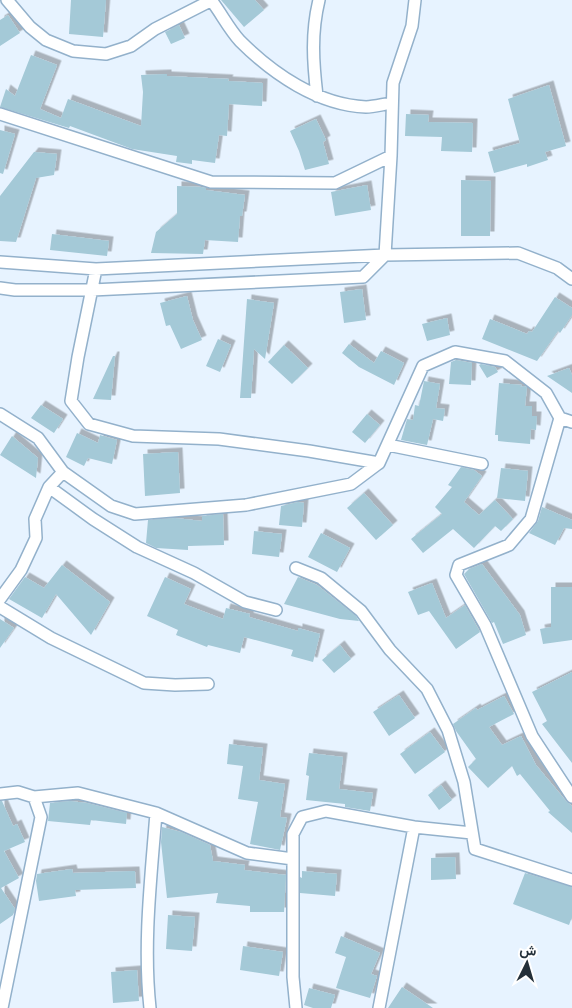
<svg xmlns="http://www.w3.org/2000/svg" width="572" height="1008" viewBox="0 0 572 1008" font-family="'Source Sans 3',Vazirmatn,sans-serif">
  <defs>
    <filter id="shadow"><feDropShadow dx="4.5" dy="-4.5" stdDeviation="0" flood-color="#0004"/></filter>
  </defs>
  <rect width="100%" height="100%" fill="#e7f3ff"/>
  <path fill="#a4c9d7" filter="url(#shadow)" d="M71 0H106L103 37 69 34Z
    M221 0H255L264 10 244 27Z
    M8 15 20 33 0 46V20Z
    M179 25 185 38 171 44 165 32Z
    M31 55 57 65 40 109 61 118 68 99 141 126 143 92 141 75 167 74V76L229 79 228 81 263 83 262 106 229 104 227 136 219 135 215 163 192 160V164L176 162 177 156 132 149 70 126 69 128 0 107 6 89 15 96Z
    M549 85 566 146 545 152 548 160 527 167V164L494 173 488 152 520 143 508 99Z
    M406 114 429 115 428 122 473 123 472 152 441 151 442 137 405 136Z
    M316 119 326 140 323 142 329 164 305 170 299 151 290 131Z
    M0 130 15 134 3 174 0 173Z
    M34 152 57 154 54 175 36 178 16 242 0 241V196Z
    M461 180 491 181 490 236H461Z
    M367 185 371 210 335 216 331 192Z
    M177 186 201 187 206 188V190L245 195 242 216H240L238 242 205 240 203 254 151 253 156 232 177 214Z
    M52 234 109 241 107 256 50 250Z
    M362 289 366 320 344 323 340 292Z
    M187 296 193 320 202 340 181 349 170 325 166 326 160 303Z
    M555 297 572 308V315L560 333 558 331 537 361 482 339 490 319 527 334 529 331 532 332Z
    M247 299 274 303 265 359 254 349 251 398H240Z
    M447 318 450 335 427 341 422 324Z
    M218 339 231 345 220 372 206 366Z
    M349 344 374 363 381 351 404 363 394 385 359 367 342 353Z
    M284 345 308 368 292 384 268 362Z
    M113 356H115L111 400 93 399Z
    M456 360 472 363 471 385 449 384 451 362Z
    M481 364 495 367 498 372 487 378 479 365Z
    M569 368 572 375V393L547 376Z
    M424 381 440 384 436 408 445 409 443 421 433 419 427 445 401 440 407 419 413 420 415 405 419 406Z
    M499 383 522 385 520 387 524 386 527 387 525 406H532V416H537L536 430 531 429 530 444 498 441V435H495Z
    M41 405 63 419 54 433 31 418Z
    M367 414 380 425 365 443 352 432Z
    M77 433 98 443 100 435 117 440 112 464 88 458 84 466 66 457Z
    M12 436 38 458 36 478 0 455Z
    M178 452 180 493 145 496 143 454Z
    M461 467 474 470 482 476 464 502 479 515 495 500 513 519 501 531 495 526 474 548 453 529 423 553 411 539 442 514 435 507 452 487 448 485Z
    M501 468 528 471 525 501 497 498Z
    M364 493 393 525 376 540 347 508Z
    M298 502 304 503 302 527 279 525 281 506Z
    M542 507 572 520V529L564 528 555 545 529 533 538 521Z
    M223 514 224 545 188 546V550L156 548 146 543 148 520 175 518 202 521V516Z
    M254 531 282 534 279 557 252 554Z
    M321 533 350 548 337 572 308 557Z
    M482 564 520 615 526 635 503 644 494 622 492 623 464 574 469 569Z
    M62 565 110 602 91 635 56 594 42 618 9 599 25 577 44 588Z
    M165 577 191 589 184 604 223 619 226 608 250 614 249 617 298 631V628L320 634 313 662 291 656 293 650 244 637 240 653 208 645 207 647 176 635 178 630 147 616Z
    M298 577 317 585 356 616 359 621 340 619 284 604Z
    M432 583 446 618 465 605 480 632 456 649 429 611 418 615 408 592Z
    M551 587H572V640L543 644 540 629 551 627Z
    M0 619 14 628 0 648Z
    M340 645 351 659 334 673 322 660Z
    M572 672V763L542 724 547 721 532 692Z
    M399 695 415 718 389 736 373 712Z
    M504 696 514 714 489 727 502 745 521 736 536 765 566 801 572 806V833L548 812 550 811 520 774 517 776 512 766 488 788 468 767 476 759 456 731 453 724 476 708 477 710Z
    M430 732 445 752 415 774 400 754Z
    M229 744 263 748 259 780 285 784 280 817 287 818 280 850 250 844 258 802 238 799 243 766 227 764Z
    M309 753 343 757 339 789 373 793 370 811 345 807V804L306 800 309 776 306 775Z
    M441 785 452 800 439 810 428 795Z
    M0 801H2L13 826 17 824 25 842 4 851 19 878 1 888 15 909 13 915 0 924Z
    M70 801 87 803 127 813 126 824 91 820 90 825 48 821 50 803Z
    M162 827 181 832 210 845 213 861 245 865 244 870 286 875 284 912H250V906L216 903 218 893 167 898 161 842Z
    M455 857 456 879 431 880V858Z
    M72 869 73 873 135 871 136 888 75 890 76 896 39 901 36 881 37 874Z
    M302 871 337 874 335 896 300 893V877L302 878Z
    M525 873 572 887V917L569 925 513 904Z
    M168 915 195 917 192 951 166 949Z
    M341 936 380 953 371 974 377 976 370 998 336 988 346 957 335 953Z
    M243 946 283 952 279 976 240 970Z
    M137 970 139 1001 113 1003 111 972Z
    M402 987 433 1008H388Z
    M309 988 335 995 331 1008H313L304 1005Z"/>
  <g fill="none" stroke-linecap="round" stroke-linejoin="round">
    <defs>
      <path id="street" d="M7 0 30 27 46 40 73 51 106 54 131 46 155 29 212 0
        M211 0C221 13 229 29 240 41 273 74 318 105 366 107 374 107 384 104 392 103
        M317 96C313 62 311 33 319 0
        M0 114 211 182 335 183 391 156
        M0 262 96 269 385 255 518 253 557 268 572 279
        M96 269 78 357 71 401 89 424 133 436 219 439 309 451 379 463 423 366 455 352 505 361 546 393 560 418 572 422
        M0 288 15 290H92L363 277 385 255 391 156 393 83 412 26 415 0
        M0 414 38 438 63 472 111 506 135 514 246 505 351 484 379 463
        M560 418 531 519 509 545 459 565 456 575 485 625 532 736 572 797
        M388 445 482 464
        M49 487 93 519 137 547 194 573 245 602 276 610
        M296 568 321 578 361 611 390 650 427 689 448 730 464 782 475 849 572 880
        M0 599 21 570 36 538 35 519 49 487 63 472
        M0 607 51 638 144 683 175 685 208 684
        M0 794 18 792 34 797 78 793 156 813 247 853 293 859
        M2 1008 41 817 34 797
        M150 1008C143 944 151 878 156 813
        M296 1008 293 977V834L302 817 326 811 414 827 472 833
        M379 1008 414 827"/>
    </defs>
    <use href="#street" stroke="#93b1cb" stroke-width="14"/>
    <use href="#street" stroke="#fff" stroke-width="11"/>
  </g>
  <g transform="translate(527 963) rotate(5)" stroke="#ffffff" stroke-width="4" paint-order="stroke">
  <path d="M0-4L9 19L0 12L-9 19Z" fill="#232f39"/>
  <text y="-8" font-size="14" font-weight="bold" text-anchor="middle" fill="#232f39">ش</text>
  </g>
</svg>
